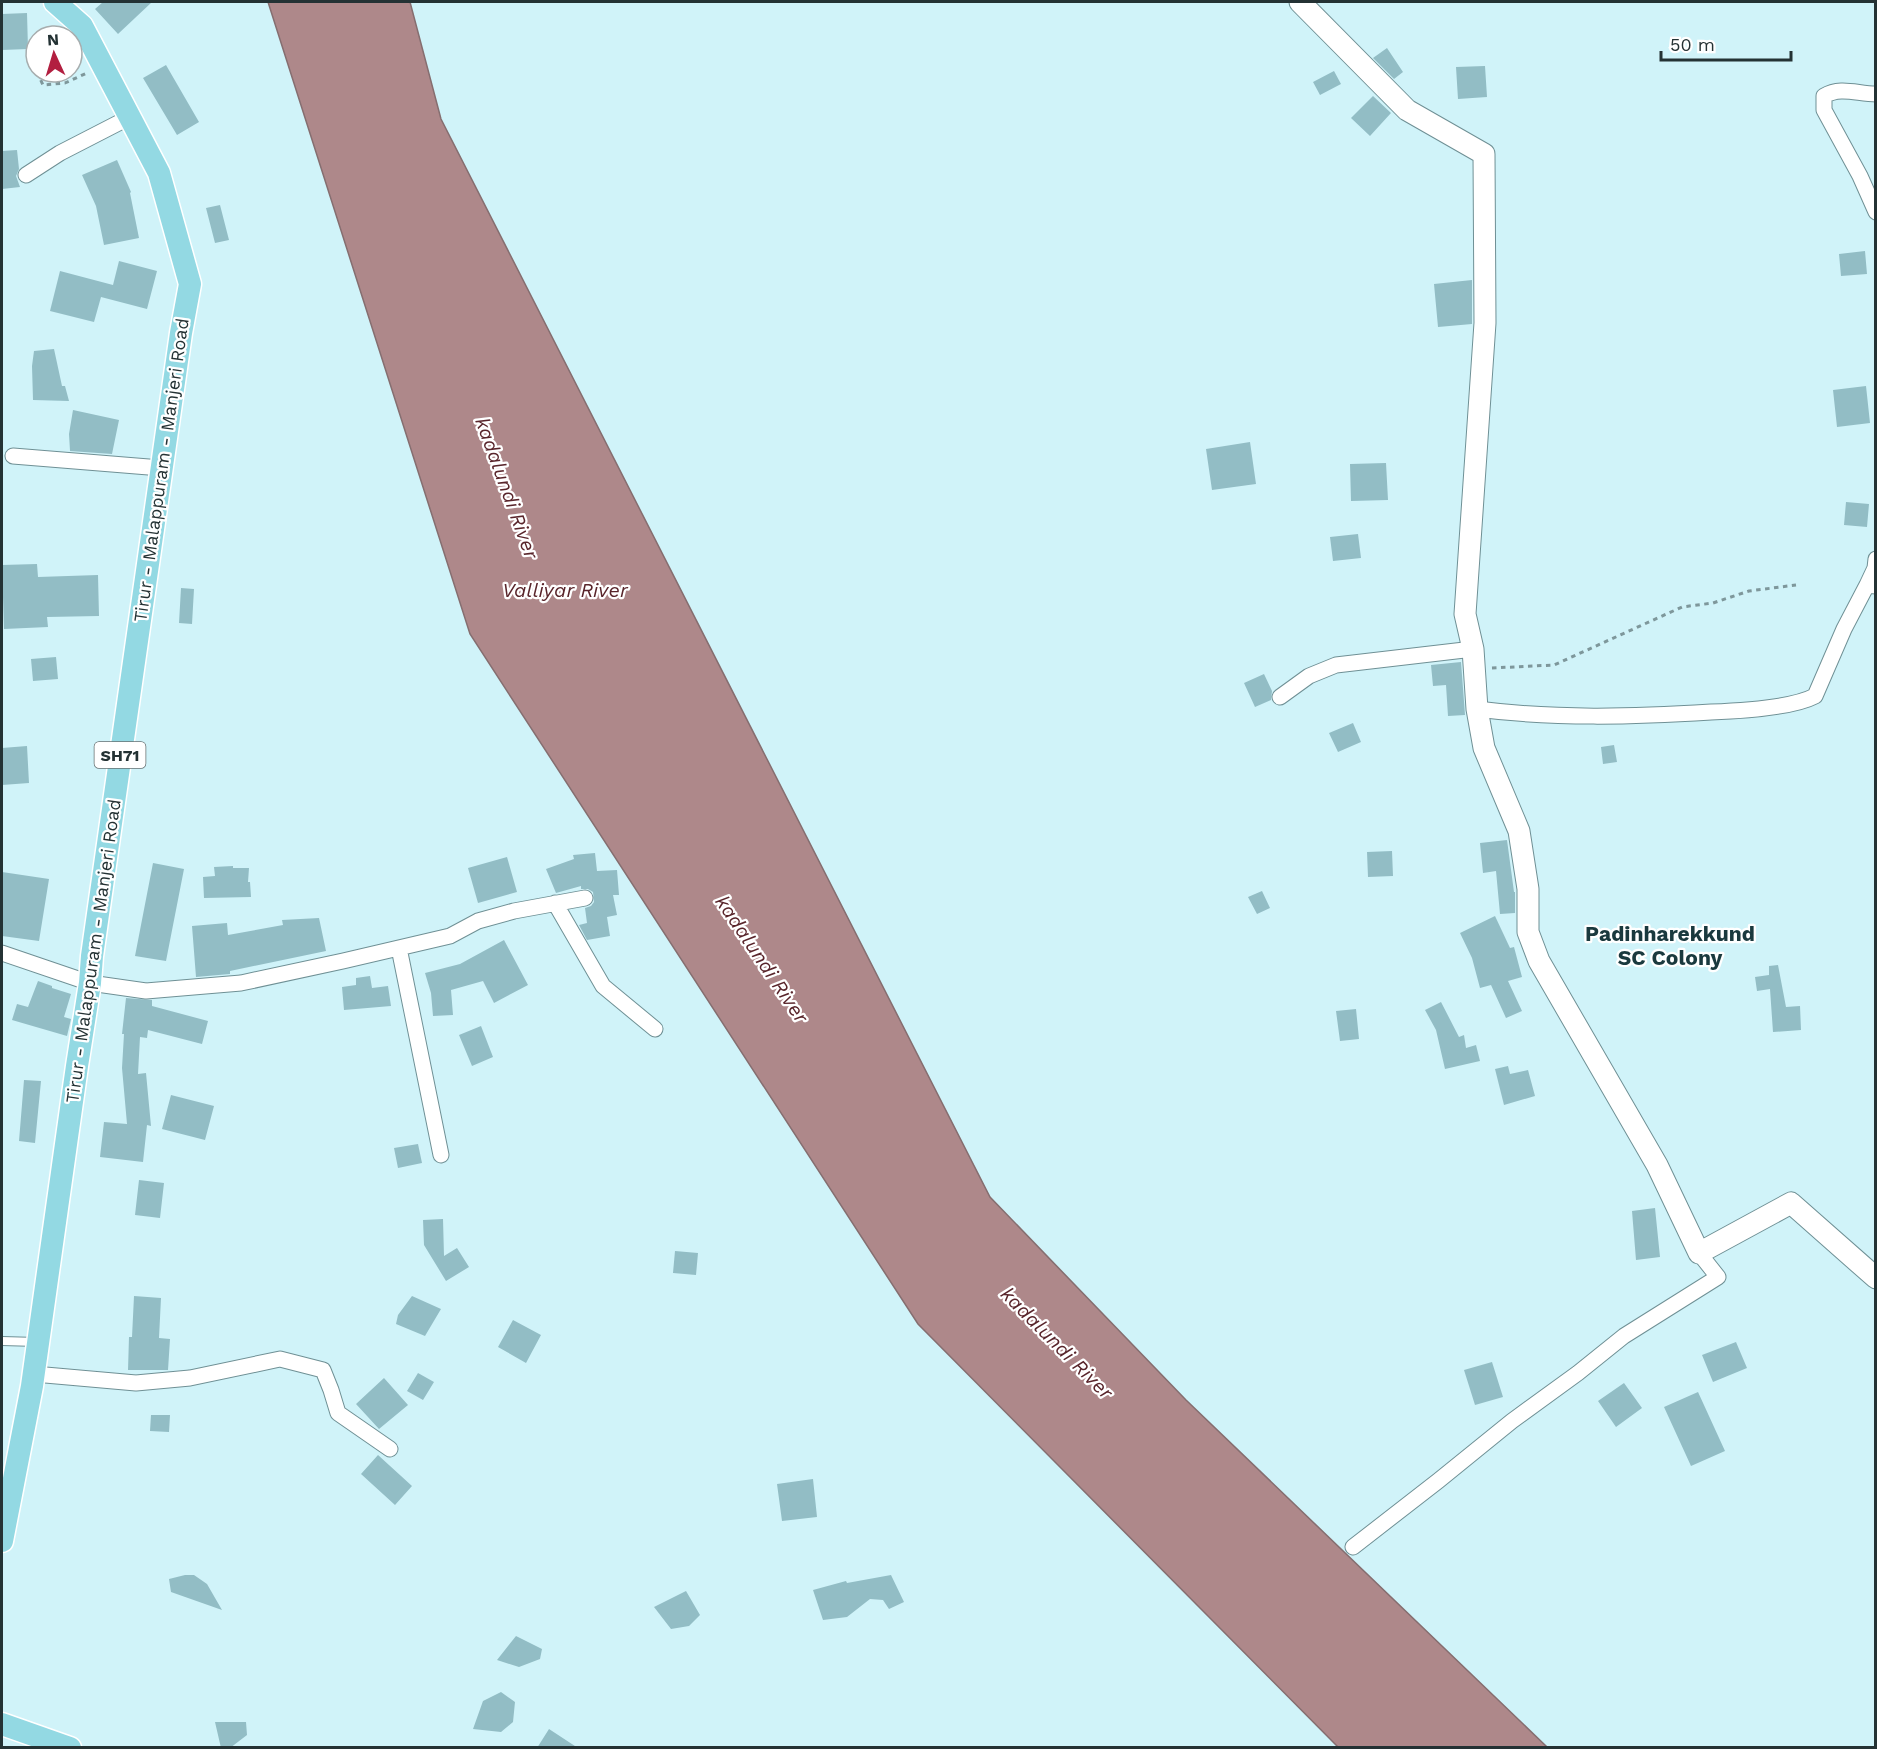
<svg xmlns="http://www.w3.org/2000/svg" width="1877" height="1749" viewBox="0 0 1877 1749" font-family="'Work Sans',sans-serif">
  <rect width="100%" height="100%" fill="#d0f3f9"/>
  <path fill="#ae888a" stroke="#856e70" stroke-width="1.5" d="M268 2H410L441 119 990 1197 1186 1400 1547 1747H1338L918 1324 470 634Z"/>
  <path fill="#92bdc5" d="M103 2H152L118 34 95 9Z
    M27 13 28 49 2 50V14Z
    M1387 48 1403 72 1394 79 1373 58Z
    M166 65 199 122 177 135 143 78Z
    M1485 66 1487 97 1458 99 1456 67Z
    M1334 71 1341 84 1320 95 1313 82Z
    M1373 96 1391 113 1370 136 1351 118Z
    M17 150 19 169 16 176 20 187 2 189V151Z
    M117 160 131 192 130 193 139 238 104 245 96 206 82 175Z
    M220 205 229 240 215 243 206 208Z
    M1865 251 1867 274 1841 276 1839 254Z
    M119 261 157 271 147 309 101 297 94 322 50 311 60 271 113 285Z
    M1472 280V324L1438 327 1434 284Z
    M54 349 62 386H65L69 401 33 400 32 366 34 351Z
    M1866 386 1870 423 1837 427 1833 390Z
    M73 410 119 420 112 454 70 451 69 434Z
    M1250 442 1256 484 1212 490 1206 449Z
    M1386 463 1388 500 1351 501 1350 464Z
    M1846 502 1869 504 1867 527 1844 525Z
    M1358 534 1361 558 1333 561 1330 537Z
    M37 564 38 577 98 575 99 616 47 617 48 627 4 629 2 565Z
    M181 588 194 589 192 624 179 623Z
    M56 657 58 679 33 681 31 659Z
    M1461 662 1465 715 1448 716 1446 685 1433 686 1431 665Z
    M1264 674 1272 691 1271 700 1255 707 1244 683Z
    M1353 723 1361 742 1338 752 1329 733Z
    M1614 745 1617 762 1603 764 1601 747Z
    M27 746 29 783 2 785V748Z
    M1507 840 1514 892H1515V913L1500 914 1496 871 1483 873 1480 843Z
    M1392 851 1393 876 1368 877 1367 852Z
    M595 853 597 871 617 870 619 895H613L617 915 607 917 610 936 587 940 579 925 587 923 585 908 591 906 594 902 593 892 588 889H581V886L556 893 546 869 574 859 573 855Z
    M507 857 517 892 478 903 468 868Z
    M153 863 184 869 166 961 135 956Z
    M233 866V868H249L248 882H250L251 897 204 898 203 877 215 876 214 867Z
    M2 872 49 879 39 941 2 936Z
    M1262 891 1270 908 1257 914 1248 897Z
    M1495 916 1510 948 1514 947 1522 977 1508 981 1522 1011 1506 1018 1491 985 1480 988 1472 958 1460 933Z
    M319 918 326 951 230 971V974L196 977 192 926 227 923 228 935 283 925 282 920Z
    M504 940 528 985 494 1003 483 981 451 990 453 1015 433 1016 431 993 425 973 460 964Z
    M1778 965 1786 1007 1800 1006 1801 1030 1773 1032 1770 989 1757 991 1755 977 1769 975V966Z
    M370 976 372 988 388 986 391 1006 344 1010 342 987 356 985V978Z
    M38 981 52 986V988L71 994 64 1017 71 1019 67 1036 12 1020 17 1004 28 1007Z
    M126 998 152 1000V1006L208 1021 202 1044 148 1030 147 1038 140 1037 138 1074 146 1073 151 1126 147 1125 143 1162 100 1157 104 1122 127 1124 122 1068 124 1034H122Z
    M1441 1002 1459 1037 1464 1035 1466 1048 1476 1045 1480 1061 1445 1069 1436 1030 1425 1010Z
    M1356 1009 1359 1039 1340 1041 1336 1011Z
    M481 1026 493 1057 472 1066 459 1035Z
    M1508 1066 1510 1074 1528 1070 1535 1096 1504 1105 1495 1069Z
    M24 1080 41 1081 35 1143 19 1141Z
    M171 1095 214 1106 205 1140 162 1129Z
    M418 1144 422 1163 398 1168 394 1148Z
    M139 1180 164 1183 160 1218 135 1215Z
    M1655 1208 1660 1257 1636 1260 1632 1211Z
    M443 1219 444 1256 457 1248 469 1267 446 1281 424 1245 423 1220Z
    M675 1251 698 1253 696 1275 673 1273Z
    M134 1296 161 1298 159 1338 170 1339 168 1370H128L129 1337H132Z
    M412 1296 441 1309 425 1336 396 1324 398 1315Z
    M513 1320 541 1335 526 1363 498 1347Z
    M1736 1342 1747 1368 1713 1382 1702 1355Z
    M1492 1362 1503 1397 1475 1405 1464 1370Z
    M418 1373 434 1382 423 1400 407 1391Z
    M384 1378 408 1405 379 1429 356 1404Z
    M1624 1383 1642 1408 1616 1427 1598 1401Z
    M1698 1392 1725 1451 1691 1466 1664 1407Z
    M151 1415H170L169 1432 150 1431Z
    M378 1455 412 1486 395 1505 361 1474Z
    M813 1479 817 1517 782 1521 777 1484Z
    M185 1575H194L207 1584 222 1610 171 1592 169 1579Z
    M891 1575 904 1602 889 1609 883 1600 870 1599 847 1617 823 1620 813 1590 846 1581 847 1583Z
    M686 1591 700 1615 689 1626 671 1629 654 1607Z
    M516 1636 542 1649 540 1659 519 1667 497 1660Z
    M501 1692 515 1702 513 1722 501 1732 473 1729 483 1701Z
    M215 1722H246L247 1735 230 1748H221Z
    M549 1729 578 1748H537Z"/>
  <g fill="none" stroke-linecap="round" stroke-linejoin="round">
    <defs>
      <path id="service" d="M2 1341 37 1342"/>
      <path id="minor" d="M1876 94C1857 94 1841 86 1824 96V110L1860 176 1876 212
        M26 175 60 153 130 117
        M13 456 161 468
        M1867 585 1875 568 1876 559
        M1280 697 1309 676 1336 665 1473 649
        M1477 709C1555 719 1632 717 1711 712 1738 711 1792 708 1815 696L1844 629 1867 585 1876 586
        M555 903 603 986 655 1029
        M399 948 441 1155
        M2 953 90 983 146 991 241 983 343 961 450 936 478 921 514 911 585 898
        M34 1374 136 1383 190 1378 280 1359 323 1370 331 1390 338 1413 390 1449
        M1353 1547 1438 1481 1512 1421 1578 1373 1624 1336 1718 1277 1699 1253"/>
      <path id="secondary" d="M1300 2 1407 110 1484 154 1485 323 1465 614 1473 649 1477 709 1484 748 1519 831 1528 889V932L1539 961 1657 1165 1699 1253 1791 1203 1876 1278"/>
      <path id="primary" d="M2 1541 32 1386 77 1066 90 983 92 956 181 333 190 284 159 173 82 26 55 2
        M2 1724 70 1748"/>
    </defs>
    <use href="#service" stroke="#6f9095" stroke-width="10"/>
    <use href="#minor" stroke="#6f9095" stroke-width="17"/>
    <use href="#secondary" stroke="#6f9095" stroke-width="23"/>
    <use href="#primary" stroke="#fff" stroke-width="25"/>
    <path stroke="#7e979b" stroke-width="3" stroke-dasharray="4.5 4.5" stroke-linecap="butt" d="M28 51 36 70
      M37 72 43 85 65 83 87 73
      M1492 668 1554 665 1682 607 1713 603 1749 591 1796 585"/>
    <use href="#service" stroke="#fff" stroke-width="8"/>
    <use href="#minor" stroke="#fff" stroke-width="15"/>
    <use href="#secondary" stroke="#fff" stroke-width="21"/>
    <use href="#primary" stroke="#93d9e3" stroke-width="22"/>
  </g>
  <g text-anchor="middle" dominant-baseline="central" stroke-width="4.5" stroke-linejoin="round" paint-order="stroke">
    <rect fill="#fff" stroke="#667071" stroke-width="1.5" x="94.5" y="742" width="51" height="26" rx="4.5"/>
    <g font-size="16" font-weight="bold" fill="#243234">
      <text x="120" y="755">SH71</text>
    </g>
    <g font-size="18" fill="#243234" stroke="#fff">
      <text transform="translate(161 470) rotate(-82)">Tirur - Malappuram - Manjeri Road</text>
      <text transform="translate(93 951) rotate(-82)">Tirur - Malappuram - Manjeri Road</text>
    </g>
    <g font-size="20" font-style="italic" fill="#59252b" stroke="#fff">
      <text transform="translate(507 488) rotate(70)">kadalundi River</text>
      <text x="565" y="590">Valliyar River</text>
      <text transform="translate(762 959) rotate(56)">kadalundi River</text>
      <text transform="translate(1057 1343) rotate(45)">kadalundi River</text>
    </g>
    <g font-size="21" font-weight="bold" fill="#1a393e" stroke="#fff">
      <text x="1670" y="933">Padinharekkund<tspan x="1670" dy="24">SC Colony</tspan></text>
    </g>
  </g>
  <rect width="1877" height="1749" fill="none" stroke="#243234" stroke-width="6"/>
  <g transform="translate(54 54) rotate(356)"><circle r="28" fill="#ffffff" stroke="#a7adae" stroke-width="1.5"/>
  <path d="M0-4.5L10 22L0 15L-10 22Z" fill="#b21f40"/>
  <text y="-9" font-size="16" font-weight="bold" text-anchor="middle" fill="#243234">N</text>
  </g>
  <path d="M1661 51v9h130v-9" fill="none" stroke="#243234" stroke-width="3"/>
  <text x="1670" y="51" font-size="18" fill="#243234" stroke="#ffffff" stroke-width="4.5" paint-order="stroke">50 m</text>
</svg>
